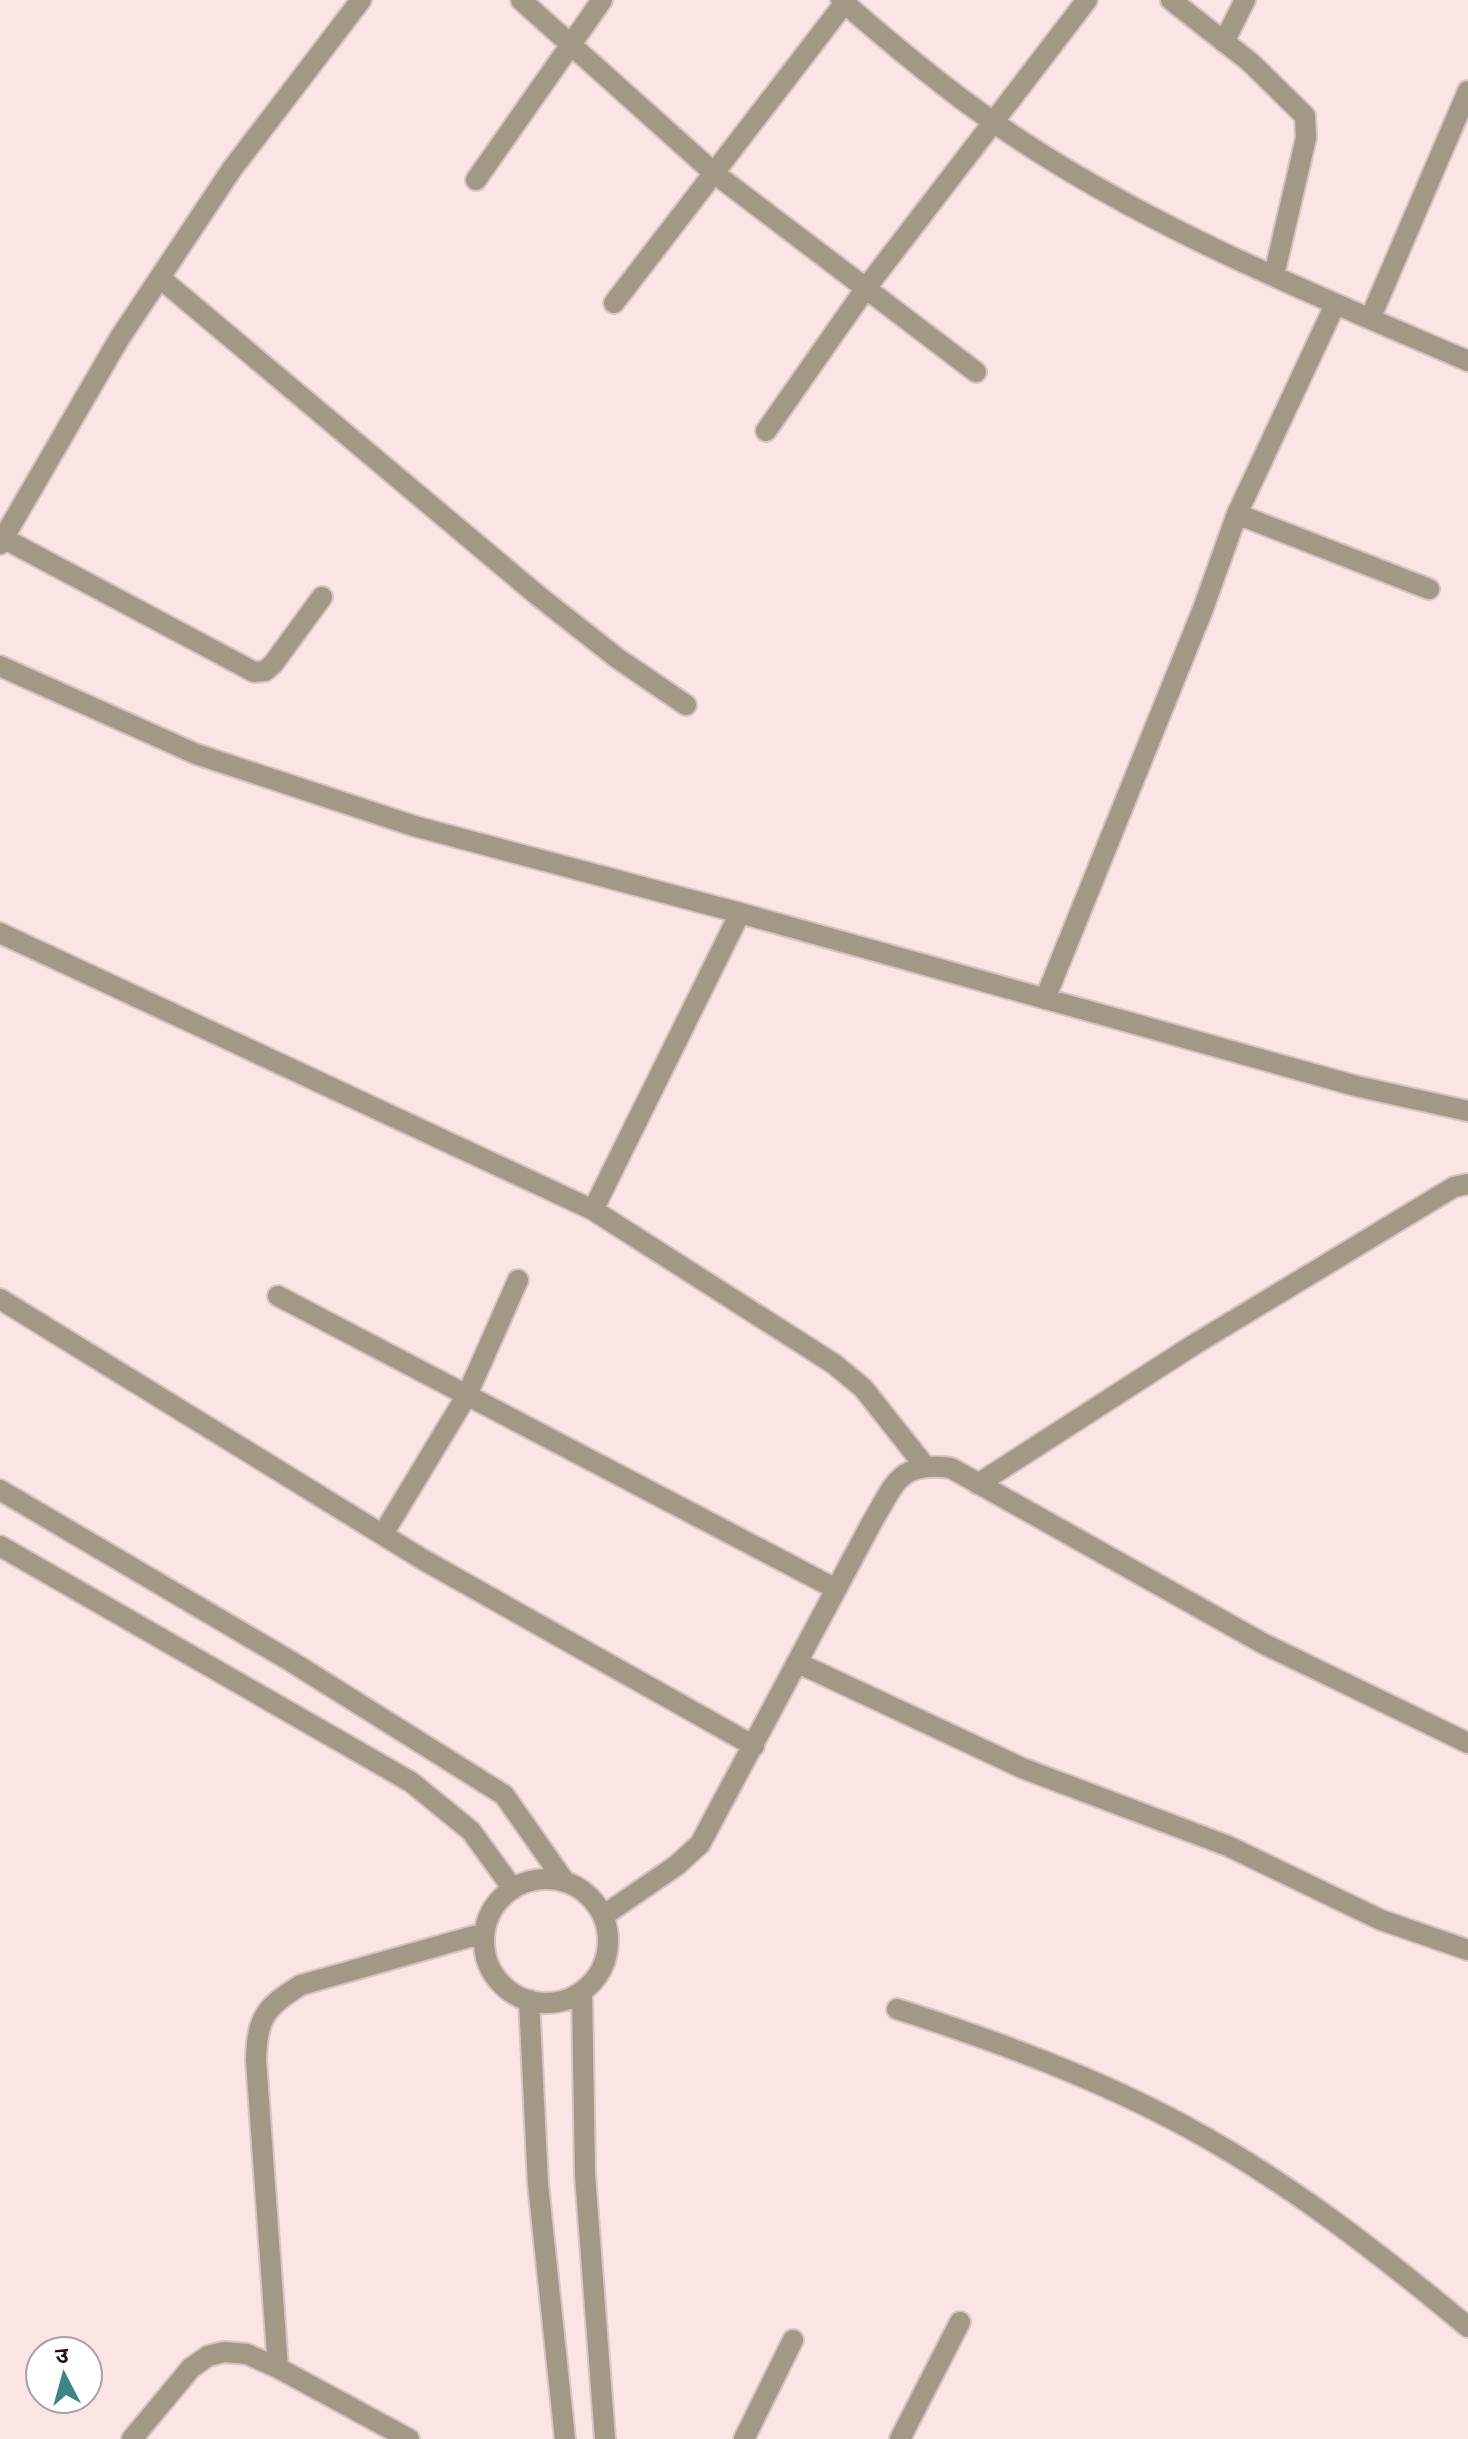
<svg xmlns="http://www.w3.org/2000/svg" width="1468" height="2439" viewBox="0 0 1468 2439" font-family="Helvetica,'Noto Sans Devanagari',sans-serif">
  <rect width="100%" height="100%" fill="#fbe4e4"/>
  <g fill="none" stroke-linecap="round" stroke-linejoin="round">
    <defs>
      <path id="minor" d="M521 0 714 173 976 372
        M841 0C889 42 940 85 992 121 1135 222 1308 292 1468 361
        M1171 0 1250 62 1305 116 1306 138 1274 275
        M1224 42 1245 0
        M476 180 602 0
        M160 278 536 594 617 658 686 705
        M614 303 847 0
        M1370 319 1468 91
        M766 431 866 288 1087 0
        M1237 514 1429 589
        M3 538 254 672 265 671 273 664 322 597
        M0 544 119 339 232 169 361 0
        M0 666 196 754 414 826 740 913 1356 1086 1468 1111
        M0 933 593 1210 834 1364 863 1388 924 1465
        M1045 999 1203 609 1237 514 1335 305
        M593 1210 740 913
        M278 1296 836 1589
        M0 1299 422 1559 754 1746
        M978 1484 1195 1344 1454 1187 1468 1184
        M0 1490 292 1662 504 1795 565 1882
        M383 1534 467 1395 518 1280
        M0 1546 411 1782 471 1831 513 1889
        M798 1663 1022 1768 1228 1846 1381 1920 1468 1950
        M484 1941a62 62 0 1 1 124 0a62 62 0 1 1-124 0Z
        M603 1916 677 1865 700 1844 871 1524C895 1484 898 1461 951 1468L1264 1644 1468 1743
        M582 1992 585 2175 605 2439
        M529 2000 538 2184 565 2439
        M897 2009C996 2041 1094 2077 1185 2126 1287 2181 1379 2253 1468 2327
        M278 2368 256 2060C257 2018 265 2007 301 1985L484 1933
        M132 2439 191 2368 208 2356 224 2352 247 2354 278 2368 409 2439
        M744 2439 793 2340
        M900 2439 960 2322"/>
    </defs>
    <use href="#minor" stroke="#d9c2c3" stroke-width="24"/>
    <use href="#minor" stroke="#a39786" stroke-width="20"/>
  </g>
  <g transform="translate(64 2375) rotate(354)"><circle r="38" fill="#ffffff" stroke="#a8a0a1" stroke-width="2"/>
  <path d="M0-6L14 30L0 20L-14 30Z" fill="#3d8586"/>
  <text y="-12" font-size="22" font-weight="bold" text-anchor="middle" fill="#261213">उ</text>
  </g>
</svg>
